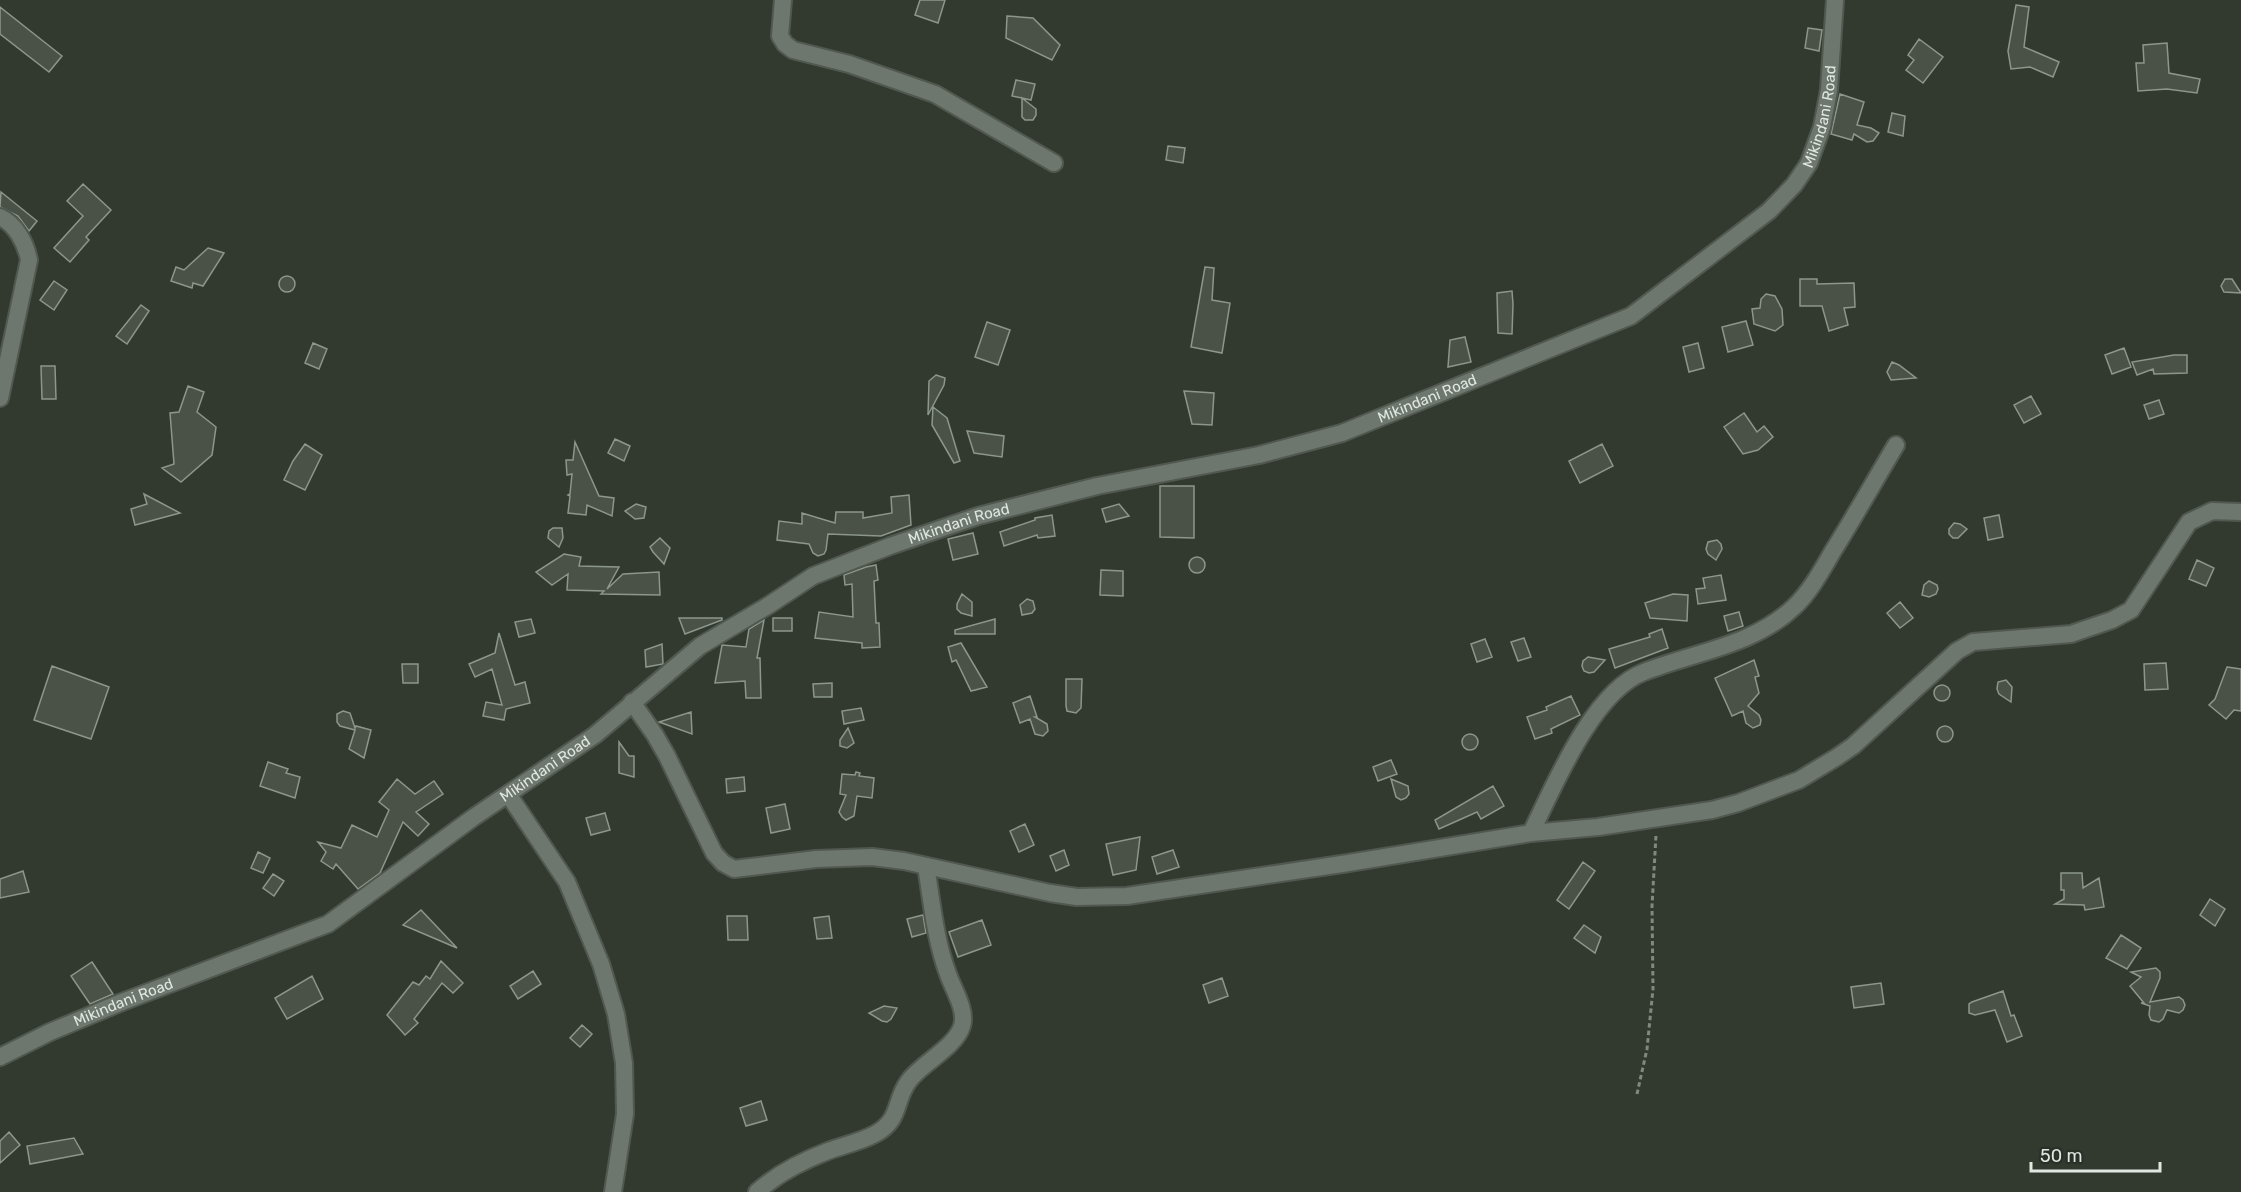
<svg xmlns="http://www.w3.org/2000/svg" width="2241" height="1192" viewBox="0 0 2241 1192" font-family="Rubik,sans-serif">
  <rect width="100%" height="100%" fill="#323a30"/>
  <path fill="#4a5248" stroke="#8c968b" stroke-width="1.5" d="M920 0H945L938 23 915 15Z
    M2016 5 2029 7 2024 47 2059 62 2053 77 2030 67 2011 69 2008 51Z
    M0 7 62 56 49 72 0 34Z
    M1007 16 1033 18 1060 45 1052 60 1006 38Z
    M1808 28 1822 30 1819 51 1805 48Z
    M1919 39 1943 57 1923 83 1906 70 1914 60 1908 55Z
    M2167 43 2169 73 2200 79 2197 93 2167 89 2138 91 2136 63H2144L2143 45Z
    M1016 80 1035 84 1031 100 1012 96Z
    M1840 94 1864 102 1857 125 1871 128 1879 133 1873 141 1867 142 1854 134 1852 140 1831 134Z
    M1022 98 1036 109V115L1033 120H1025L1022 117Z
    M1892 113 1905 116 1903 136 1888 132Z
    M1168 146 1185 148 1183 163 1166 160Z
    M83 184 111 210 86 237 89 240 70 262 54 248 83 216 67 201Z
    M1 192 37 221 29 231 18 216 0 207Z
    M208 248 224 253 203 286 193 283 192 288 171 281 176 267 184 270Z
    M1205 267 1214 268 1212 300 1230 303 1222 353 1191 347Z
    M279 284a8 8 0 1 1 16 0a8 8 0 1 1-16 0Z
    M1800 279H1817V284L1854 283 1855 307 1844 308 1848 325 1829 331 1822 306H1800Z
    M2225 279H2232L2241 293 2224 292 2221 286Z
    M54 281 67 290 54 310 40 300Z
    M1512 291 1513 304 1512 334 1498 333 1497 293Z
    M1766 294 1775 296 1782 309 1783 325 1775 331 1754 324 1752 309 1760 308 1761 299Z
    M141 305 149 311 127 344 116 336Z
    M1746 321 1753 345 1728 352 1722 327Z
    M987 322 1010 330 998 365 975 357Z
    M1465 337 1471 362 1448 367 1450 340Z
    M313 343 327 349 319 369 305 363Z
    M1698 343 1704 368 1689 372 1683 347Z
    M2124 348 2131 367 2112 374 2105 355Z
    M2174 355H2187V373L2154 374 2153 369 2137 375 2132 362Z
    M1892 362 1899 365 1916 378 1891 380 1887 372Z
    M41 366H55L56 399H42Z
    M936 375 945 378 944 385 928 415 929 381Z
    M188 386 204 392 197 412 216 427 212 455 181 482 162 468 174 464 170 413 179 412Z
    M1184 391 1214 393 1212 425 1192 424Z
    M2031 396 2041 414 2024 423 2014 405Z
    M2159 400 2164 414 2149 419 2144 405Z
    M933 407 947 418 960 461 954 463 932 425Z
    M1744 413 1757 432 1764 426 1773 437 1758 450 1743 454 1724 427Z
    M967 431 1004 436 1002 457 974 453Z
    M615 439 630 446 624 461 608 453Z
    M575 442 599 496 614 498 612 516 587 505 586 515 568 513 570 496 568 495 570 494 572 474 567 475 566 460H573Z
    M305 444 322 455 305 490 284 480 293 461Z
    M1602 444 1613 466 1580 483 1569 461Z
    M1160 486H1194V538L1160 537Z
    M144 494 180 513 135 525 131 509 147 504Z
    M909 495 911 525 881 536 828 534 826 550 824 554 818 556 813 553 809 544 777 540 779 521 802 524V513L835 523 836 512H863V518L892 513 891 497Z
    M636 504 646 507 644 518 635 519 625 511Z
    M1119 504 1129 516 1106 522 1102 509Z
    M1052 515 1055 536 1038 538 1037 535 1004 546 1000 532 1035 520V518Z
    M1999 515 2003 537 1988 540 1984 518Z
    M1954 523 1960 524 1967 529 1958 538H1953L1949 534V529Z
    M553 528H562L563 538 559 547 548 538 549 531Z
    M973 533 978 554 953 560 948 539Z
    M660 538 670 548 664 564 653 552 650 547Z
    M1717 540 1721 544 1722 549 1716 560 1708 554 1706 549 1708 542Z
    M564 554 581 557 579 566 619 567 607 589 623 574 659 572 660 595 601 594 604 591 567 590 568 574 552 585 536 572Z
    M1189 565a8 8 0 1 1 16 0a8 8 0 1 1-16 0Z
    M2197 560 2214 568 2206 586 2189 579Z
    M876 565 878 580 874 581 876 623H879L880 647 862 648V643L815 638 819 612 853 617 852 584 845 585 844 575 866 567Z
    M1101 570 1123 571V596L1100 595Z
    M1721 575 1726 600 1698 604 1696 589 1705 588 1703 578Z
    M1929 581 1937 585 1938 589 1936 594 1929 597 1922 595 1924 585Z
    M962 594 972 602V616L961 613 957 609V604Z
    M1673 594 1688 595 1687 621 1650 618 1645 603Z
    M1027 599 1033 601 1035 609 1032 613 1022 615 1020 605Z
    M1900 602 1913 618 1900 628 1887 613Z
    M1739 612 1743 626 1728 631 1724 616Z
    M679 618H722V620L685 634Z
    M773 618H792V631H773Z
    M531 619 535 633 519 637 515 622Z
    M995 619V634H955V630Z
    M764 620 757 658H760L761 698H746L745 681 715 683 722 645 746 647 749 629Z
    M1662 629 1668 648 1615 668 1609 649 1650 637 1649 634Z
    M499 633 515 685 525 682 530 703 506 709 504 720 483 716 486 702 502 705 492 669 475 677 469 664 495 653Z
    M1524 638 1531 657 1518 661 1511 642Z
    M1485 639 1492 657 1477 662 1471 644Z
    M961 643 987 687 971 691 956 660 952 662 948 647Z
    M662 644 663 664 646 667 645 650Z
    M1588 657 1605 660 1594 672 1589 673 1584 671 1582 666 1583 661Z
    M1754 660 1759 676 1755 677 1759 693 1748 706 1759 715 1761 720 1760 725 1753 728 1746 723 1743 711 1732 716 1715 678Z
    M2166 663 2168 689 2145 690 2144 664Z
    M402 664H418V683H403Z
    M52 666 109 687 91 739 34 720Z
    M2227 667 2241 669V711L2234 710 2226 719 2209 705 2215 699Z
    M1066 679H1082L1081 708 1076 713 1067 711 1066 706Z
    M2006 680 2012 687 2011 702 1999 694 1997 689 1998 682Z
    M832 683V697H814L813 684Z
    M1934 693a8 8 0 1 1 16 0a8 8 0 1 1-16 0Z
    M1030 696 1037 717H1035L1047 724 1048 731 1043 736 1035 734 1030 719 1020 723 1013 703Z
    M1571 696 1580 715 1551 729 1552 733 1535 739 1527 717 1547 710 1546 707Z
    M861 708 864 720 844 724 842 711Z
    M343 711 350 713 355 728 356 726 371 730 364 758 349 749 355 730 340 726 337 722V714Z
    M691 712 692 734 659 722Z
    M1937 734a8 8 0 1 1 16 0a8 8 0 1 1-16 0Z
    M848 728 854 743 847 748 840 746V740Z
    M1462 742a8 8 0 1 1 16 0a8 8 0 1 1-16 0Z
    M619 742 629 756H634V777L619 773Z
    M1391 760 1397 774 1378 781 1373 767Z
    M268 762 288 769 286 773 300 777 295 798 260 786Z
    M856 772 860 773 859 776 874 778 872 798 857 796 854 816 846 820 842 817 839 812 846 795 840 794 842 774 855 775Z
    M744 777 745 791 727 793 726 779Z
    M397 779 415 794 434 781 443 794 416 812 429 824 418 836 403 822 380 873 358 889 336 864 333 869 321 861 326 852 318 842 341 848 352 825 377 837 389 810 379 802Z
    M1391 779 1408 786 1409 794 1406 798 1401 800 1396 797Z
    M1493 786 1504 806 1481 819 1477 812 1439 829 1435 820Z
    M785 804 790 829 771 833 766 808Z
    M605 813 610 830 591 835 586 818Z
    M1025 824 1034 845 1019 852 1010 831Z
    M1140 837 1136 870 1113 875 1106 844Z
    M1064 850 1069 865 1056 871 1050 856Z
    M1173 850 1179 867 1157 874 1152 857Z
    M258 852 270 858 263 873 251 868Z
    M1583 862 1595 871 1569 909 1557 900Z
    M23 871 29 892 0 898V879Z
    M2061 873H2082L2083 888 2099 878 2104 907 2085 910 2084 905 2055 904 2064 899V890H2061Z
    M273 874 284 881 274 896 263 888Z
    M2210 899 2225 909 2215 926 2200 915Z
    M421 910 457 948 403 925Z
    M923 915 926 933 912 937 907 919Z
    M727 916H747L748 940H728Z
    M829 916 832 938 817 939 814 918Z
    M982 920 991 945 958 957 949 932Z
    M1584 925 1601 937 1595 953 1574 938Z
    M2121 935 2141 948 2127 969 2106 958Z
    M441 961 463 983 453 993 442 983 414 1019 418 1023 405 1035 387 1015 413 982 419 985 426 976 430 979Z
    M92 962 113 994 90 1004 71 976Z
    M2156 968 2160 972V978L2150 1002 2179 997 2183 1000 2185 1005 2183 1010 2179 1013 2167 1010 2163 1019 2159 1022 2151 1020 2149 1015 2150 1006 2141 1003H2144L2130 986 2141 977 2131 972Z
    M533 971 541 984 518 999 510 986Z
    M312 976 323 999 287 1019 275 998Z
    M1222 978 1228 996 1209 1003 1203 985Z
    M1881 983 1884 1004 1854 1008 1851 987Z
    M2003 991 2011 1016 2014 1015 2022 1036 2007 1042 1995 1010 1975 1015 1969 1013V1004L1972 1002Z
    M884 1006 897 1008 891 1019 887 1022 882 1021 869 1013Z
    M582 1025 592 1034 580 1047 570 1038Z
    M761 1101 767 1120 746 1126 740 1108Z
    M9 1132 20 1145 0 1163V1141Z
    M74 1138 83 1154 30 1164 27 1146Z"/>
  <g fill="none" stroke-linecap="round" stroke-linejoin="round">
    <defs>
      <g id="minor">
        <path d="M783 0 780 36 785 44 793 50 849 64 935 94 1054 163"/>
        <path d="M0 217C16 224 26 244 29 260L0 398"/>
        <path d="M632 702 655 735 667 756 714 853 723 863 734 869 816 859 872 857 904 861 1050 893 1077 897 1127 896 1342 864 1531 833 1598 827 1712 810 1738 803 1799 780 1837 757 1853 746 1957 651 1973 642 2071 634 2112 620 2131 610 2189 522 2212 511 2241 512"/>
        <path d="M508 794 567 882 601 964 616 1014 624 1063 625 1114 613 1192"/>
        <path d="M1531 833C1554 786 1593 691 1644 672 1694 652 1753 646 1794 607 1810 592 1822 570 1833 551 1855 516 1875 480 1896 445"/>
        <path id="s1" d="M0 1057 50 1032 122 1002 328 924 474 817 595 735 700 646 769 605 813 576 890 546 978 516 1097 486 1259 455 1342 433 1631 316 1769 211 1794 185 1809 163 1822 127 1829 90 1835 0"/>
        <path d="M757 1192C778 1173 802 1161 828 1151 844 1145 860 1142 875 1134 901 1120 894 1102 908 1082 920 1064 955 1048 962 1026 967 1010 953 989 948 974 935 939 932 903 926 866"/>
      </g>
    </defs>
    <use href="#minor" stroke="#515850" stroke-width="20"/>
    <path stroke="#818880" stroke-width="3" stroke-dasharray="4.5 3" stroke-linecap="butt" d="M1637 1094 1647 1049 1653 989 1652 906 1656 835"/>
    <use href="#minor" stroke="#6e776d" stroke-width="16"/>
  </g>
  <g text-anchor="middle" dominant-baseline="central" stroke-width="5" stroke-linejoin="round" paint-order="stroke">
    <g font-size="15" fill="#e0e6e0" stroke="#283027">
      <text stroke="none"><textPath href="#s1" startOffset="2097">Mikindani Road</textPath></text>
      <text stroke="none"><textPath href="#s1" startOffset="1593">Mikindani Road</textPath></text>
      <text stroke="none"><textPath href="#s1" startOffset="1107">Mikindani Road</textPath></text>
      <text stroke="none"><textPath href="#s1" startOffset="621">Mikindani Road</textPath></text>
      <text stroke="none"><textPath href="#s1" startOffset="135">Mikindani Road</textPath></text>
    </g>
  </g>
  <path d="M2031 1162v9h129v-9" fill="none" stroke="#e0e6e0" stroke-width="3"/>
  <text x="2040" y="1162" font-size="18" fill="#e0e6e0" stroke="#283027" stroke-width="4.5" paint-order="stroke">50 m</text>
</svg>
